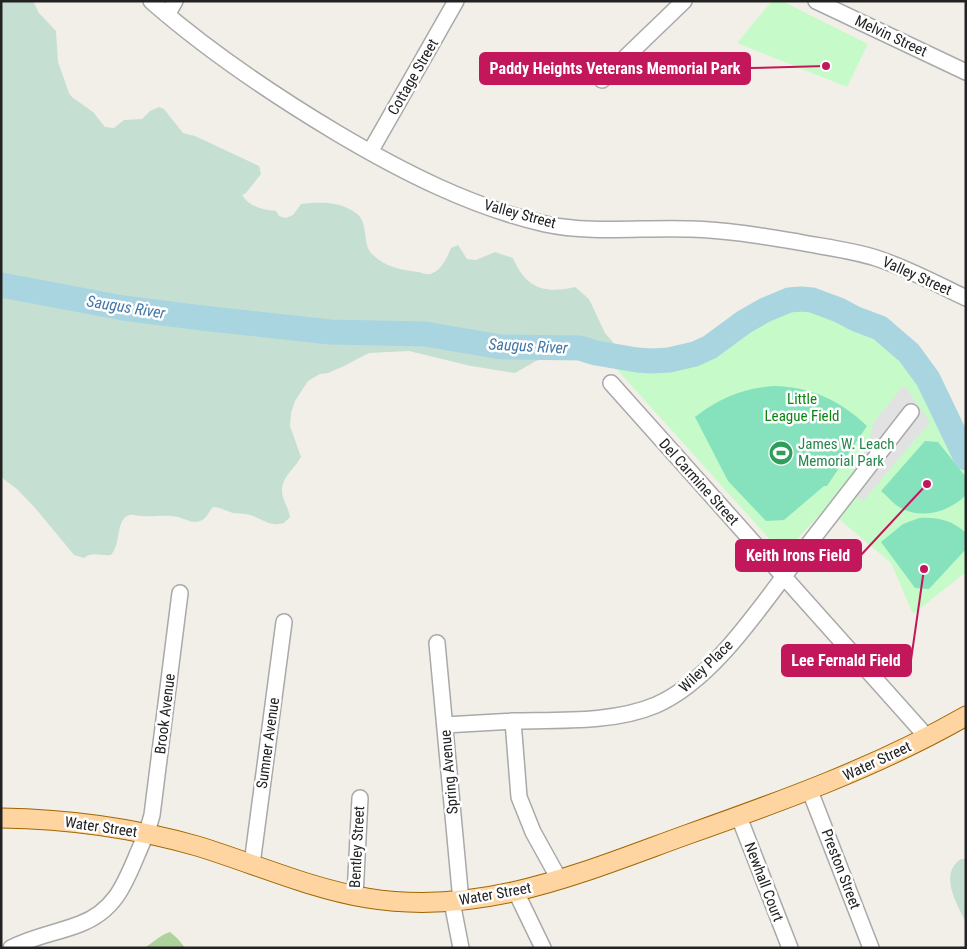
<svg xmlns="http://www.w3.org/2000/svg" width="967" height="949" viewBox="0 0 967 949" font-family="'Roboto Condensed',sans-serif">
  <rect width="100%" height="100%" fill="#f2efe8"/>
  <path fill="#add29c" d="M170 932 178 939 185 948H144C153 943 160 935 170 932Z"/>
  <path fill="#c5e0d3" d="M1 1H33L39 13 56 31 58 62 69 93 72 97 93 112 105 127 114 128 124 120 142 119 150 111 159 107 164 109 183 133 195 136 259 166 261 174 246 193 242 195C250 207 262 210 276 211L279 216 286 218 293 215 301 204C321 202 339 201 356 213 370 223 361 245 373 255 385 267 402 270 419 272 422 273 427 275 430 274 441 271 447 258 451 248L458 245 467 259 476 260 495 252 513 258C526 289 545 294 575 287L589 299 605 333 617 347 618 363 597 359 579 360 545 358 536 361 515 373 471 366 409 351 369 353 342 367 328 373 320 374 308 381 295 401 291 413 290 426 301 457C293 471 278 480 283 497 285 504 289 510 290 517L284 523C271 527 264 520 253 516 246 513 240 514 233 513 226 511 220 507 213 507 208 512 207 519 200 521 192 524 186 519 178 517 165 514 155 517 142 516 137 516 132 513 127 516 116 522 121 544 111 555 102 556 91 551 84 558L74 555 36 509 18 490 1 477Z
    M961 859H966V923C957 904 938 874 961 859Z"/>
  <path fill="#c6fbc9" d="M772 1H782L868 44 847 87 737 43Z
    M801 299 812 300 839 310 856 319 880 328 909 353 928 379 966 458V572L913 614 891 563 826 508 783 554 603 354C638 362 678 366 711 347 723 340 733 329 745 322 761 311 781 302 801 299Z"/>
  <path fill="#85e2bc" d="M774 386C811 387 840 400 867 426L827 486H824L784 520 766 521 728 481 695 417C719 398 744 388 774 386Z
    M925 441 938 442 966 477V495C948 513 918 521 896 505 891 501 886 495 881 491Z
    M919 518C937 517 952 520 966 533V549L929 589 915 588 881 542 903 524Z"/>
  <path fill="#e2e2e2" d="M904 385 930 422 863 501 856 495 866 483 853 472 868 444 874 422Z"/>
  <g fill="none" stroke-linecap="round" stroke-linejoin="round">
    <path stroke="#a8d5e0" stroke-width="25" d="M1 285 123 308 202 318 330 332 425 334 501 347 580 348 596 353 637 360 651 361 669 360 695 354 710 347 744 322 765 310 789 300 801 299 812 300 839 310 856 319 880 328 909 353 928 379 966 458"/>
    <defs>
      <path id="minor" d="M151 1C208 51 272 94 337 133 401 171 471 207 545 224 592 234 643 227 691 229 727 230 762 236 798 242 824 247 851 250 876 258 907 268 937 284 966 298
        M816 1 966 72
        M167 15 175 1
        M602 80 684 1
        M370 152 456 1
        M611 383 927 737
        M437 643 461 901
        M513 721C558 720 614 723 656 705 713 680 760 607 797 559 835 510 873 461 911 412
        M445 725 513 721 519 797 533 832 559 879
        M810 791 871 948
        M739 817 790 948
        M252 864 284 622
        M516 892 543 948
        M355 896 360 798
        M452 902 461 948
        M11 948C34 936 57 933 80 924 114 911 124 886 137 855 143 841 148 831 152 815L180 593"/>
      <path id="major" d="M1 818C66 819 134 828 197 846 253 863 308 888 367 898 481 917 581 873 686 835 782 801 877 767 966 716"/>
    </defs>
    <use href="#minor" stroke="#a9a9a9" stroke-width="18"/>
    <use href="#major" stroke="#9f6700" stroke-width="21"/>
    <use href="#minor" stroke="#fff" stroke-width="15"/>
    <use href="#major" stroke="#fed4a1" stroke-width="19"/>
  </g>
  <defs>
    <symbol id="stadium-disc" viewBox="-11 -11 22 22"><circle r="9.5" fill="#2e9e5b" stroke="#fff"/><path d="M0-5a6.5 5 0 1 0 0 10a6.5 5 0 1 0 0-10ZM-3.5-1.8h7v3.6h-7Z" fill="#fff"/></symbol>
  </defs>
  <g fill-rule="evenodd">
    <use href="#stadium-disc" x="767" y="439" width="28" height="28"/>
  </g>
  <g text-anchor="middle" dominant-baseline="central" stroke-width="5" stroke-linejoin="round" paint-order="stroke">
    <g font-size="15" fill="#222" stroke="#fff">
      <text transform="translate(891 36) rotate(25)">Melvin Street</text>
      <text transform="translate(413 77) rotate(-60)">Cottage Street</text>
      <text transform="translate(520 214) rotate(15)">Valley Street</text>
      <text transform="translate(917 276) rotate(24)">Valley Street</text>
      <text transform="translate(699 482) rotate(48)">Del Carmine Street</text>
      <text transform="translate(706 666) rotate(-44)">Wiley Place</text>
      <text transform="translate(165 714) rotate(-83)">Brook Avenue</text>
      <text transform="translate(268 743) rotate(-82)">Sumner Avenue</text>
      <text transform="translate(877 761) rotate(-25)">Water Street</text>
      <text transform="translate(449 772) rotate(-95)">Spring Avenue</text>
      <text transform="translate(101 827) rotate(8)">Water Street</text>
      <text transform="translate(357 847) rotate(-87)">Bentley Street</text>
      <text transform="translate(841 869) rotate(69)">Preston Street</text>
      <text transform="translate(764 882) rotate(69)">Newhall Court</text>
      <text transform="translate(495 894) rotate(-10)">Water Street</text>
    </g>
    <g font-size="15" fill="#098611" stroke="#fff">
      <text x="802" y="399">Little<tspan x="802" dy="17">League Field</tspan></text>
    </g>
    <g font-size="15" fill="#27864d" stroke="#fff" text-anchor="start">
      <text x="798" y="444">James W. Leach<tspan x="798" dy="17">Memorial Park</tspan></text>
    </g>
    <g font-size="16" font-style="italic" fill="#4477a6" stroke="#fff">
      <text transform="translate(126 307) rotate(9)">Saugus River</text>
      <text transform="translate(528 346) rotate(3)">Saugus River</text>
    </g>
  </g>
  <path fill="none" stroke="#c2185b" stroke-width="2" d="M826 66L750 68M927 484L861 555M924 569L911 660"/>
  <g fill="#c2185b" stroke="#fff" stroke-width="2">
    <circle cx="826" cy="66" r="5"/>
    <circle cx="927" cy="484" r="5"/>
    <circle cx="924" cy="569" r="5"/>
  </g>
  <g fill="#c2185b" stroke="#c2185b" stroke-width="2">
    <rect x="480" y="53" width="270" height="31" rx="5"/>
    <rect x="736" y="540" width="125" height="31" rx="5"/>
    <rect x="782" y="645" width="129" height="31" rx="5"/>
  </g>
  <g font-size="16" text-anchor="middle" font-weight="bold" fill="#fff">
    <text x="615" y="74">Paddy Heights Veterans Memorial Park</text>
    <text x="798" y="561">Keith Irons Field</text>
    <text x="846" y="666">Lee Fernald Field</text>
  </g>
  <rect width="967" height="949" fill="none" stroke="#222222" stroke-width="5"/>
</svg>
